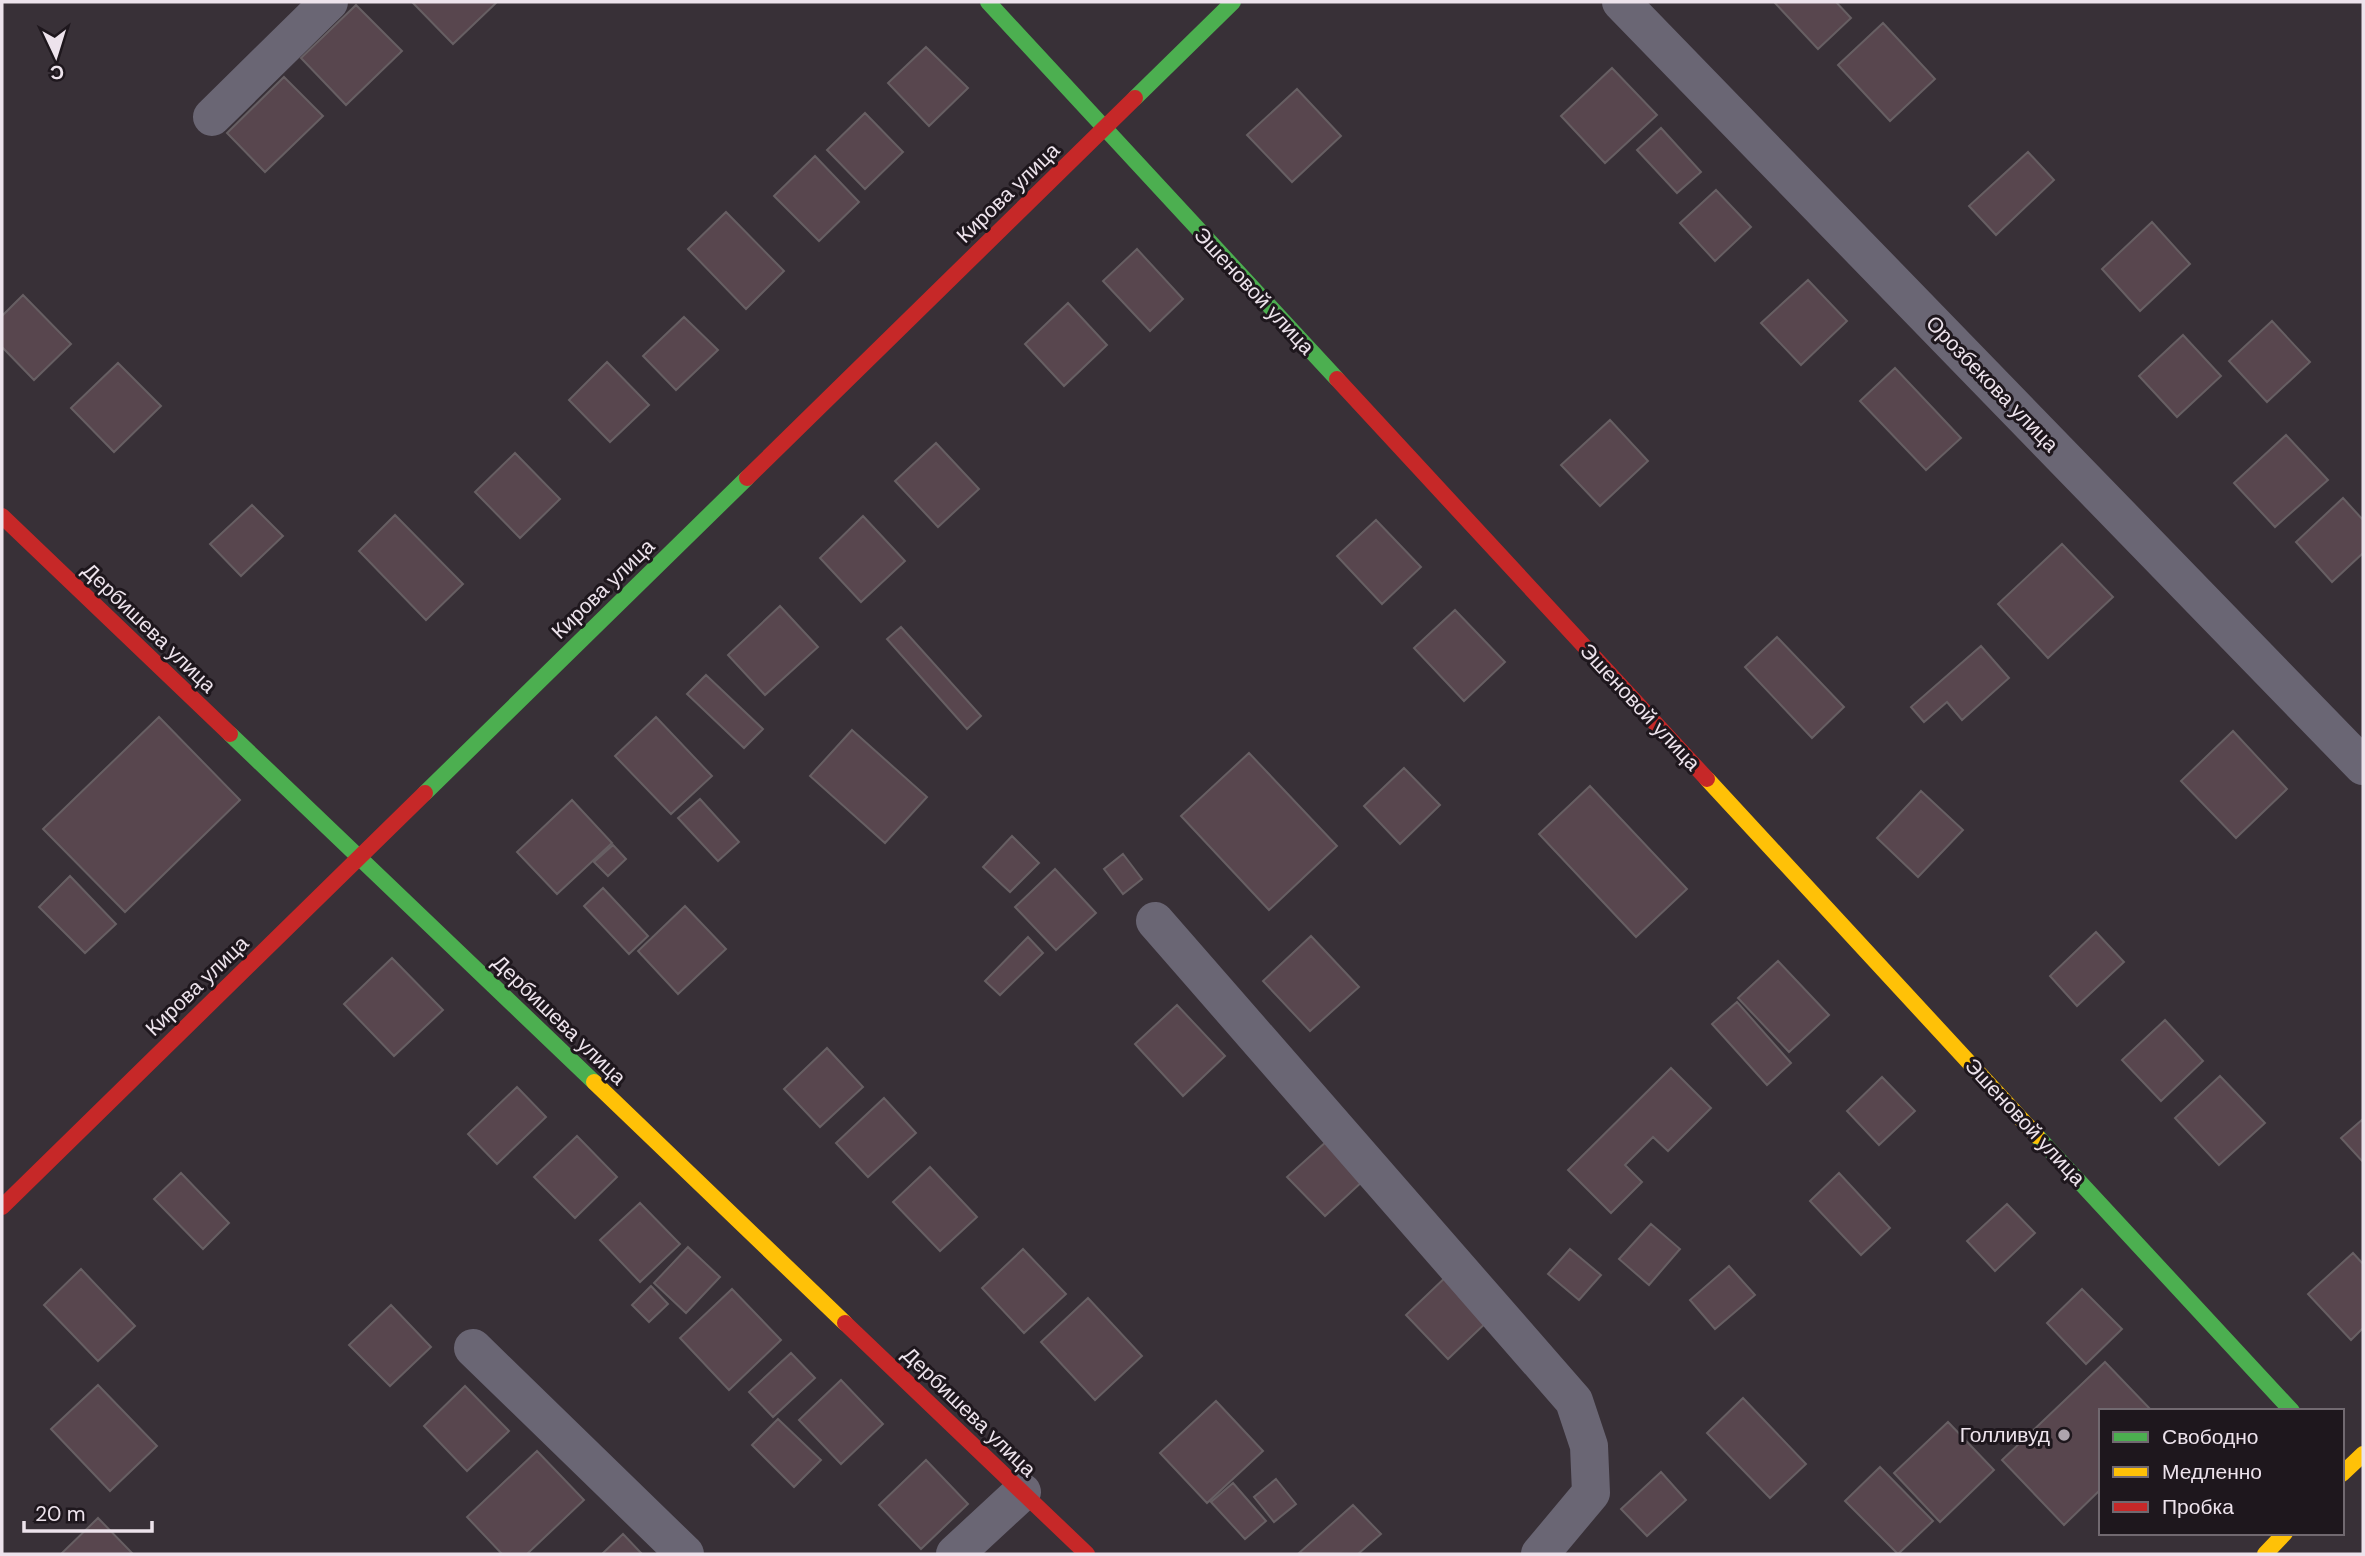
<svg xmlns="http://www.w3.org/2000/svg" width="2365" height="1556" viewBox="0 0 2365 1556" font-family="'DM Sans',sans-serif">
  <rect width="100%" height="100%" fill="#383037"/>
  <path fill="#58464e" stroke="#675f63" stroke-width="2" d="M412 2H497L453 44Z
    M1774 2H1836L1851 18 1818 49Z
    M356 5 402 51 346 105 301 58Z
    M1883 23 1935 79 1890 121 1838 65Z
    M926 47 968 88 929 126 888 83Z
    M1612 68 1657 115 1605 163 1561 116Z
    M284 77 323 116 265 172 227 133Z
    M1297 89 1341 136 1292 182 1247 135Z
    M865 113 903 152 865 189 827 150Z
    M1661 128 1701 172 1677 193 1637 150Z
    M2028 152 2054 180 1996 235 1969 206Z
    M815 156 859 202 819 241 774 196Z
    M1716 190 1751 227 1715 261 1680 223Z
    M726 212 784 271 746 309 688 249Z
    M2152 222 2190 264 2140 311 2102 269Z
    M1137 249 1183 299 1150 331 1103 281Z
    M1808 280 1847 321 1801 365 1761 323Z
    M23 295 71 344 34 380 2 347V316Z
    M1068 303 1107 345 1064 386 1025 344Z
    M684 317 718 350 676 390 643 356Z
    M2272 321 2310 362 2267 402 2229 361Z
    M2183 335 2221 376 2177 417 2139 376Z
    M607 362 649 405 610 442 569 400Z
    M118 363 161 406 114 452 71 408Z
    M1895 368 1961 438 1926 470 1860 401Z
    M1610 420 1648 461 1600 506 1561 465Z
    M2286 435 2328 480 2275 527 2234 483Z
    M936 443 979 489 938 527 895 481Z
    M515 453 560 499 520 538 475 492Z
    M2343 498 2363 520V553L2332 582 2296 542Z
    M252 505 283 536 241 576 210 544Z
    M395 515 463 584 426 620 359 551Z
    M863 516 905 561 861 602 820 558Z
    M1376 520 1421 567 1382 604 1337 556Z
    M2062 544 2113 597 2048 658 1998 604Z
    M780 606 818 647 765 695 728 655Z
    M1455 610 1505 662 1464 701 1414 648Z
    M901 627 981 716 967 729 887 639Z
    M1777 637 1844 707 1812 738 1745 667Z
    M1981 646 2009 678 1962 720 1947 702 1924 722 1911 707Z
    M706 675 763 729 744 748 687 694Z
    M159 717 240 800 125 912 43 829Z
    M656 717 712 776 671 814 615 756Z
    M852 730 927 797 885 843 810 776Z
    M2233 731 2287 789 2236 838 2181 781Z
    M1249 753 1337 846 1269 910 1181 816Z
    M1404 768 1440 805 1400 844 1364 806Z
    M1590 786 1687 889 1636 937 1539 834Z
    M1921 791 1963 830 1918 877 1877 838Z
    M700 799 739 842 718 861 678 818Z
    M572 800 612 843 557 894 517 852Z
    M1012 836 1039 863 1010 892 983 867Z
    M613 845 626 859 608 876 594 862Z
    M1123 854 1142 879 1123 894 1104 869Z
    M1055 869 1096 913 1056 950 1015 907Z
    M70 876 116 924 85 953 39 907Z
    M603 888 648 936 629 954 584 906Z
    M685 906 726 949 678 994 638 951Z
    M2096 932 2124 962 2077 1006 2050 976Z
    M1311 936 1359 987 1310 1031 1263 981Z
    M1028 937 1043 953 1000 995 985 981Z
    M392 958 443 1010 394 1056 344 1004Z
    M1778 961 1829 1015 1789 1052 1738 998Z
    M1737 1002 1791 1063 1767 1085 1712 1024Z
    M1177 1005 1225 1056 1183 1096 1135 1044Z
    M2165 1020 2203 1061 2161 1101 2122 1060Z
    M827 1048 863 1087 820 1127 784 1089Z
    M1671 1068 1711 1108 1668 1151 1653 1137 1625 1165 1642 1182 1611 1213 1568 1170Z
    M2220 1076 2265 1123 2219 1165 2175 1118Z
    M1882 1077 1915 1111 1879 1145 1847 1111Z
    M517 1087 546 1117 497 1164 468 1134Z
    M884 1098 916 1133 868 1177 836 1143Z
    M2363 1119V1162L2341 1138Z
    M577 1136 617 1177 575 1218 534 1177Z
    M1327 1141 1364 1180 1325 1216 1287 1177Z
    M930 1167 977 1217 940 1251 893 1202Z
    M181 1173 229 1223 203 1249 154 1199Z
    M1839 1173 1890 1228 1861 1255 1810 1201Z
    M640 1203 680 1244 640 1282 600 1240Z
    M2007 1204 2035 1233 1995 1271 1967 1241Z
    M1651 1224 1680 1249 1649 1285 1619 1259Z
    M688 1247 720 1277 686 1313 654 1283Z
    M1023 1249 1066 1294 1024 1333 982 1288Z
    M1570 1249 1601 1275 1579 1300 1548 1274Z
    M2353 1253 2363 1264V1328L2351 1340 2308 1294Z
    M1729 1266 1755 1295 1715 1329 1690 1300Z
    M81 1269 135 1326 98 1361 44 1305Z
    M1450 1273 1492 1317 1448 1359 1406 1315Z
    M651 1286 668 1304 649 1322 632 1305Z
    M732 1289 781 1340 729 1390 680 1338Z
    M2082 1289 2122 1329 2086 1364 2047 1323Z
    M1088 1298 1142 1356 1095 1400 1041 1342Z
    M391 1305 431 1347 390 1386 349 1345Z
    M791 1353 815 1378 773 1417 749 1392Z
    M2105 1362 2152 1411H2101V1489L2064 1525 2002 1460Z
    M841 1380 883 1424 841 1464 799 1420Z
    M98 1385 157 1446 110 1491 51 1429Z
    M465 1386 509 1431 467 1471 424 1426Z
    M1743 1398 1806 1464 1770 1498 1707 1433Z
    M1216 1401 1263 1451 1207 1503 1160 1453Z
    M778 1419 821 1460 794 1487 752 1445Z
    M1948 1422 1994 1470 1940 1522 1894 1473Z
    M537 1451 584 1500 527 1554H502L467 1517Z
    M926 1460 968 1504 921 1549 879 1505Z
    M1880 1467 1933 1521 1898 1554 1845 1501Z
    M1661 1472 1686 1500 1647 1536 1621 1509Z
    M1276 1479 1296 1504 1274 1522 1254 1497Z
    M1233 1483 1266 1521 1245 1539 1211 1502Z
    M1353 1505 1381 1534 1358 1554 1299 1553Z
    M98 1518 133 1554H61Z
    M623 1534 642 1554H602Z"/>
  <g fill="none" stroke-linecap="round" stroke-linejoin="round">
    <path stroke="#6a6674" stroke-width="38" d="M1621 2 2363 766
      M212 117 329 2
      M1155 921 1574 1401 1589 1446 1591 1493 1540 1554
      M473 1348 685 1554
      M955 1554 1022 1492"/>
    <path stroke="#4caf50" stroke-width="16" d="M988 2 1337 379
      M1135 98 1233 2
      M230 734 594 1082
      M425 793 747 478
      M2037 1136 2292 1411"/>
    <path stroke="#ffc107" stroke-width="16" d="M1707 779 2037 1136
      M594 1082 845 1323
      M2342 1474 2363 1454
      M2265 1554 2285 1533"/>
    <path stroke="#c62828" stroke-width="16" d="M1337 379 1707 779
      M747 478 1135 98
      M2 516 230 734
      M2 1207 425 793
      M845 1323 1087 1554"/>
  </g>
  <circle fill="#aea4ad" stroke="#1e171d" stroke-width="2.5" cx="2064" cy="1435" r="7"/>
  <g text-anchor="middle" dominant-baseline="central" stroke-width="6" stroke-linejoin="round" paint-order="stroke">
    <g font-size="21" fill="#ede3ec" stroke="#1e171d">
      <text transform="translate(1008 193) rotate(-44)">Кирова улица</text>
      <text transform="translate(1254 291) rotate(47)">Эшеновой улица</text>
      <text transform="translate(1992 384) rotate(46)">Орозбекова улица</text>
      <text transform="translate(603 589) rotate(-44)">Кирова улица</text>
      <text transform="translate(149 628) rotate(44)">Дербишева улица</text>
      <text transform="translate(1640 707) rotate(47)">Эшеновой улица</text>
      <text transform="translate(197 986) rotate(-44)">Кирова улица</text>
      <text transform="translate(559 1020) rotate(44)">Дербишева улица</text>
      <text transform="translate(2025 1122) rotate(47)">Эшеновой улица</text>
      <text transform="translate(969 1412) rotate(44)">Дербишева улица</text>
    </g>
    <g font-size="21" fill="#ede3ec" stroke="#1e171d" text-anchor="end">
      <text x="2050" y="1435">Голливуд</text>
    </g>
  </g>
  <rect width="2365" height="1556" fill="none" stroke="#ede3ec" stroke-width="7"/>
  <rect x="2099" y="1409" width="245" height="126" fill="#1e171d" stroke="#716970" stroke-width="2"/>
  <rect x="2113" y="1432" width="35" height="10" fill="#4caf50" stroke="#716970" stroke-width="2"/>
  <text x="2162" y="1444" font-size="21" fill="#ede3ec">Свободно</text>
  <rect x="2113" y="1467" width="35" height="10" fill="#ffc107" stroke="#716970" stroke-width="2"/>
  <text x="2162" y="1479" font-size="21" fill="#ede3ec">Медленно</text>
  <rect x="2113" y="1502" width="35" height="10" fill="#c62828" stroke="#716970" stroke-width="2"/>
  <text x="2162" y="1514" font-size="21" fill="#ede3ec">Пробка</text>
  <g transform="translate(56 56) rotate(176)" stroke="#1e171d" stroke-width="5" paint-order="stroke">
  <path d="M0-5L12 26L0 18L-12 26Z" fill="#ede3ec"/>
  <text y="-10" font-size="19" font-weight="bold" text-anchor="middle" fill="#ede3ec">С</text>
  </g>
  <path d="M24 1521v10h128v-10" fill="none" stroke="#ede3ec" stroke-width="3.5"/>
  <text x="35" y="1521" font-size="21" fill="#ede3ec" stroke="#1e171d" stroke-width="5" paint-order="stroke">20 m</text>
</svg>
